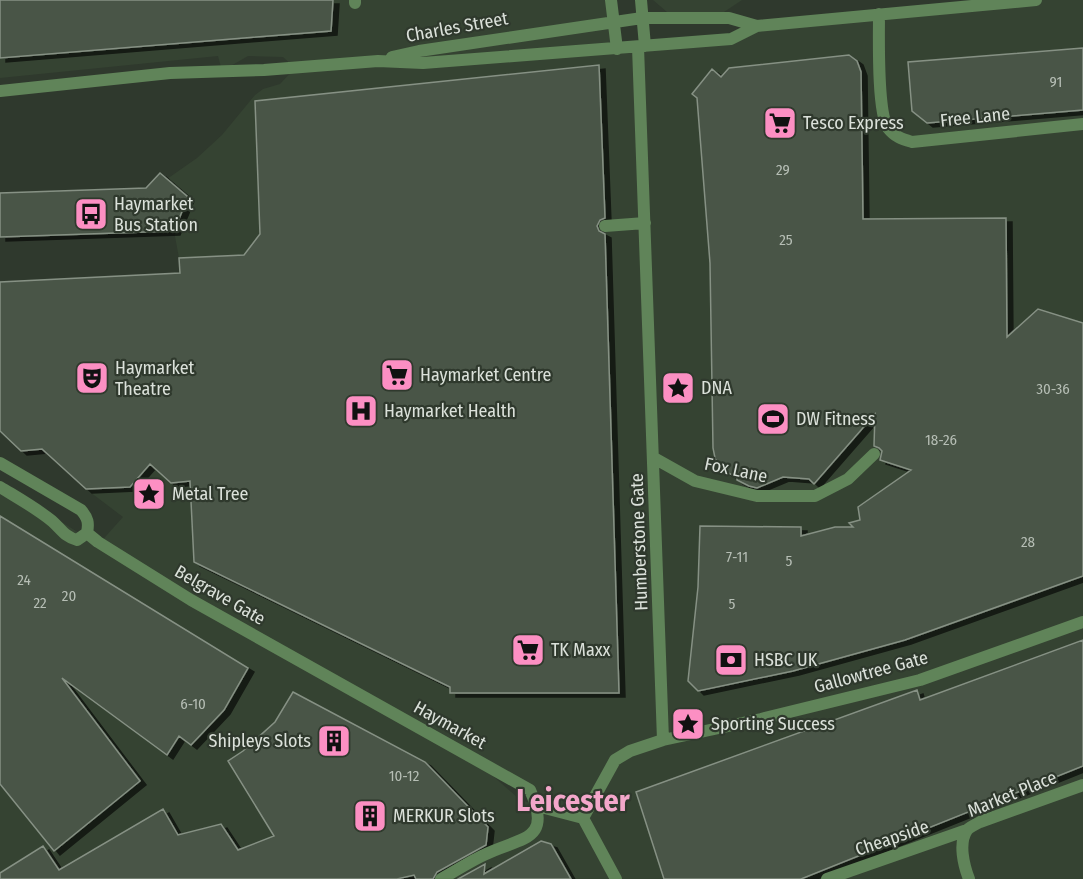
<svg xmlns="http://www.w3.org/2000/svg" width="1083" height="879" viewBox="0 0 1083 879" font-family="'Fira Sans Condensed',sans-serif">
  <defs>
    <filter id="shadow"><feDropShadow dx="6" dy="4" stdDeviation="0" flood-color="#0009"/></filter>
  </defs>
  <rect width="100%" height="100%" fill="#2f392d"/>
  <path fill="#354332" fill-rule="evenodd" d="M0 0H611L617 48 731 39 757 26 1036 0H1083V879H423L480 852 508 842 480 849 426 874 410 879H0V483L98 545 123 517 86 489 42 449 21 451 0 431V282L180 273 179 258 174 231 188 197 167 179 197 158 222 135 255 95 263 89 280 84 295 68 283 57 248 56 222 71 218 56 0 78ZM493 776 528 792 536 806 518 798Z
    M653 0H742L724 12 678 15 667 12Z"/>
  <path fill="#495447" stroke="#869184" stroke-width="1.5" filter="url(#shadow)" d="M0 0H333L331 31 0 58Z
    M1083 48V110L927 123 912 111 908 62Z
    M849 55 857 61 861 72 863 219 1006 218 1007 337 1038 309 1083 323V576L905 640 793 671 698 691 688 681 698 587 700 526 801 527V536L835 527H853L849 523 860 520 858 507 911 470 880 460 882 451 879 448 874 446 875 414 814 484 809 479 783 477 757 488 749 486 737 480V477L726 472 719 466 715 458 713 448 710 263 697 98 692 94 712 69 721 77 729 68Z
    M599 65 605 218 600 220 597 226 599 231 605 234 619 693H450V687L194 562 190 481 171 483 150 464 130 487 86 489 42 449 21 451 0 431V282L180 273 179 258 244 255 260 234 255 101Z
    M160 173 188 197 174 231 0 237V193L146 188Z
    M0 516 248 668 224 710 191 745 179 736 167 755 62 678 140 781 54 851 0 784Z
    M1083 640V766L801 879H664L636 792 917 690 920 700Z
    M293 692 425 762 488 827 486 845 437 872 433 879H416L414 875 397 879H0V873L43 846 59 870 163 809 178 835 221 824 238 850 274 836 228 761 243 751 275 722Z
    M541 841 551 844 571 879H458L485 864 484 874Z"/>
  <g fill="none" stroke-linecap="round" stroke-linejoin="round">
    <path stroke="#608459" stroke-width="12" d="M611 0 617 49
      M641 0 645 46
      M355 3V0
      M879 14C879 36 877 112 888 128 895 137 902 139 912 142L1083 124
      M392 57 419 51 642 18H729L757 26 1036 0
      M0 91 170 73 264 70 378 61 423 63 731 39 757 26
      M605 226 645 223
      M654 458 695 481 757 496H815L848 479 874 454
      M0 463 81 510C88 518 89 523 87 533L77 540C65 537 61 529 52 521 36 508 18 498 0 487
      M87 533 98 542 191 600 530 790C553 841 522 837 486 854 470 861 456 871 441 879
      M663 740 761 719 920 680 1083 622
      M537 806 583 818 616 879
      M583 818 615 760 630 751 663 740 638 47
      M827 879 967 830
      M969 879C964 866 958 843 967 830 970 827 976 824 980 822L1083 785"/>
  </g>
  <defs>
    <symbol id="supermarket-square" viewBox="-11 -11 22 22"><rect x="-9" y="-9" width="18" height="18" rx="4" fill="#fc8fc3" stroke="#2f392d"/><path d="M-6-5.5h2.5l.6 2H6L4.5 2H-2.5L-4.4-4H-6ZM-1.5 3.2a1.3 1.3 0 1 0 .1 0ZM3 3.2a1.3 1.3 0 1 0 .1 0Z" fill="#111"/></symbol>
    <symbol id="bus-square" viewBox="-11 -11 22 22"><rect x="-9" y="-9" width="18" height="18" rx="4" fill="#fc8fc3" stroke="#2f392d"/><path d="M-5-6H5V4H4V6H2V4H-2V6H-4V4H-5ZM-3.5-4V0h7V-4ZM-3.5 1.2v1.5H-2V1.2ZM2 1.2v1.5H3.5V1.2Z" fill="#111"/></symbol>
    <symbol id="theatre-square" viewBox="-11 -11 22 22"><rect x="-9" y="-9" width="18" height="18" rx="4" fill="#fc8fc3" stroke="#2f392d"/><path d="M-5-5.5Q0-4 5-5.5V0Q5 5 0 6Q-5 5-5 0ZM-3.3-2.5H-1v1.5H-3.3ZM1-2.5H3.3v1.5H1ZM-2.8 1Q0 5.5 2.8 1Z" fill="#111"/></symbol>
    <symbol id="sight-square" viewBox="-11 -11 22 22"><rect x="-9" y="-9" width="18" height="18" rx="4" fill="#fc8fc3" stroke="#2f392d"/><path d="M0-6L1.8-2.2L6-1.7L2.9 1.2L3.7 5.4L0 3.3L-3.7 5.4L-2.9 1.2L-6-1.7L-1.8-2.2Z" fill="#111"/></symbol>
    <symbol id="hospital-square" viewBox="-11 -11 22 22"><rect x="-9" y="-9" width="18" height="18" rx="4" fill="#fc8fc3" stroke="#2f392d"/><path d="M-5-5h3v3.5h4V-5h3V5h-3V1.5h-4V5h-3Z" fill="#111"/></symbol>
    <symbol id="stadium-square" viewBox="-11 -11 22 22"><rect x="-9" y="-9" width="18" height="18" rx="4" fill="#fc8fc3" stroke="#2f392d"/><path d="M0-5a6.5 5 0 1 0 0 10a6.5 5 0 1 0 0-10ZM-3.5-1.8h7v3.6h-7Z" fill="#111"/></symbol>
    <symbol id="bank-square" viewBox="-11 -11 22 22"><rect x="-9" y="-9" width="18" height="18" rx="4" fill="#fc8fc3" stroke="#2f392d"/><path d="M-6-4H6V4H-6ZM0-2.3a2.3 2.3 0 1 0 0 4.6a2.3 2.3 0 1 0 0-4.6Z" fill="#111"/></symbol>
    <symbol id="building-square" viewBox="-11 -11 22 22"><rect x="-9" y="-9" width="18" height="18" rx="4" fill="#fc8fc3" stroke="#2f392d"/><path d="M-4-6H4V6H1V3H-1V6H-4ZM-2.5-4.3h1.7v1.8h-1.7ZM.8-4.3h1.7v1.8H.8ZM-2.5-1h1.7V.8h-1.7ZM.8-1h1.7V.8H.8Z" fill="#111"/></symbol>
  </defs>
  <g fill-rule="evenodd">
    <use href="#supermarket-square" x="761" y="104" width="38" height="38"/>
    <use href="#bus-square" x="72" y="195" width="38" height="38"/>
    <use href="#supermarket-square" x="378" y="356" width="38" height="38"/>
    <use href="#theatre-square" x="73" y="359" width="38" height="38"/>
    <use href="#sight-square" x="659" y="369" width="38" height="38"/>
    <use href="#hospital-square" x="342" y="392" width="38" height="38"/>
    <use href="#stadium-square" x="754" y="400" width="38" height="38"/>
    <use href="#sight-square" x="130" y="475" width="38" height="38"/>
    <use href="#supermarket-square" x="509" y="631" width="38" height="38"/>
    <use href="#bank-square" x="712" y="641" width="38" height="38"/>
    <use href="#sight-square" x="669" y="705" width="38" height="38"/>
    <use href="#building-square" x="315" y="722" width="38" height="38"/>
    <use href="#building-square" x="351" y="797" width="38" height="38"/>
  </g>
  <g text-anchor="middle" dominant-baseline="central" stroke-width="4.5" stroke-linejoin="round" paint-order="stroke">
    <g font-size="15" fill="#b6beb5">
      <text x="1056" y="82">91</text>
      <text x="783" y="170">29</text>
      <text x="786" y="240">25</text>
      <text x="1053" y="389">30-36</text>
      <text x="941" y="440">18-26</text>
      <text x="1028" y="542">28</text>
      <text x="737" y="557">7-11</text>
      <text x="789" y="561">5</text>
      <text x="24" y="580">24</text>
      <text x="69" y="596">20</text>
      <text x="40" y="603">22</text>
      <text x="732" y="604">5</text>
      <text x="193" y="704">6-10</text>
      <text x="404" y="776">10-12</text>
    </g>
    <g font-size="18" fill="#dbe1da" stroke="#2f392d">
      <text transform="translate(457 27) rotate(-10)">Charles Street</text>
      <text transform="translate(975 117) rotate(-6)">Free Lane</text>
      <text transform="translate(736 470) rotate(12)">Fox Lane</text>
      <text transform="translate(639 542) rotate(-92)">Humberstone Gate</text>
      <text transform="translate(220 595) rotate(30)">Belgrave Gate</text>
      <text transform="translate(871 672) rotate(-15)">Gallowtree Gate</text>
      <text transform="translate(450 725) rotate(29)">Haymarket</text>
      <text transform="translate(1012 794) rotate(-22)">Market Place</text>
      <text transform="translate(892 838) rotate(-19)">Cheapside</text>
    </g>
    <g font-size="18" fill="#dbe1da" stroke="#2f392d" text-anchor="start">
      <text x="803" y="123">Tesco Express</text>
      <text x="114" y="204">Haymarket<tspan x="114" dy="21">Bus Station</tspan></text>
      <text x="115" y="368">Haymarket<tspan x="115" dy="21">Theatre</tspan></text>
      <text x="420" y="375">Haymarket Centre</text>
      <text x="701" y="388">DNA</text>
      <text x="384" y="411">Haymarket Health</text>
      <text x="796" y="419">DW Fitness</text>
      <text x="172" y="494">Metal Tree</text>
      <text x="551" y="650">TK Maxx</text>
      <text x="754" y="660">HSBC UK</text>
      <text x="711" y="724">Sporting Success</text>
      <text x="311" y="741" text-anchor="end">Shipleys Slots</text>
      <text x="393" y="816">MERKUR Slots</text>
    </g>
    <g font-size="30" font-weight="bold" fill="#f3a7ca" stroke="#2f392d">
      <text x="573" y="801">Leicester</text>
    </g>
  </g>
</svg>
